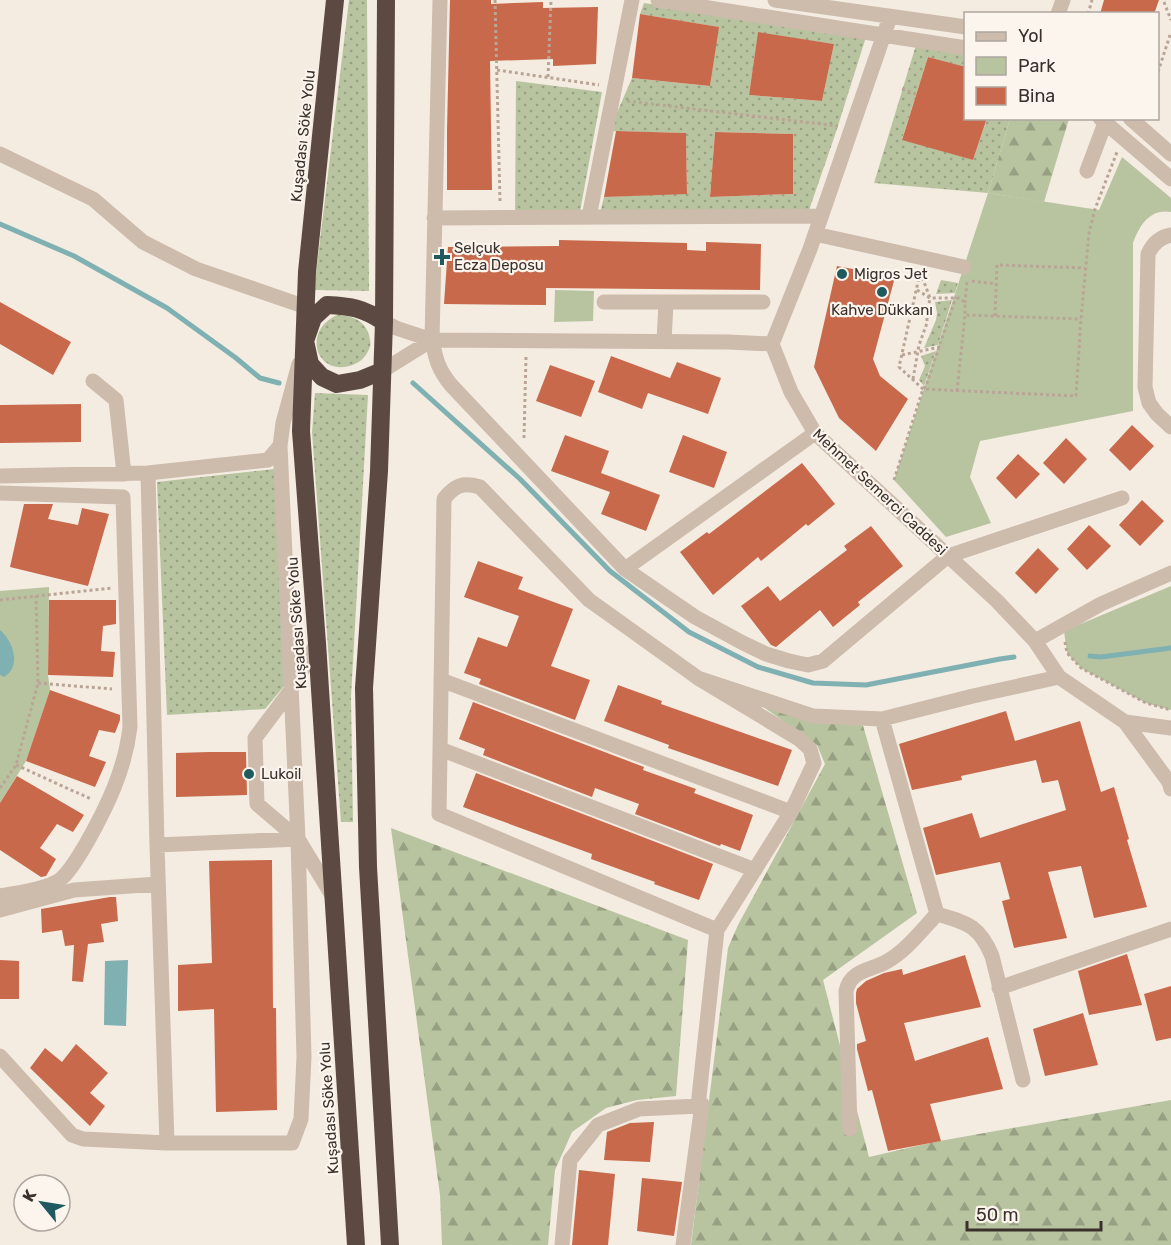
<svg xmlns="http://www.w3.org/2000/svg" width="1171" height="1245" viewBox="0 0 1171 1245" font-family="Rubik,sans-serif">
  <defs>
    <pattern id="grass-dots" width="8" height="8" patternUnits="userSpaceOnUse" patternTransform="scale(1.5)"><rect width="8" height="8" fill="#b8c4a0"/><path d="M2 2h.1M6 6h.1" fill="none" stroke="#97a083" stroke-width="1.8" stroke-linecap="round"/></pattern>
    <pattern id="forest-firs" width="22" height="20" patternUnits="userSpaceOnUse" patternTransform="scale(1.5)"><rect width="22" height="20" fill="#b8c4a0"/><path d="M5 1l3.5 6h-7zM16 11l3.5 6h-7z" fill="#97a083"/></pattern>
  </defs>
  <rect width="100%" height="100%" fill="#f4ebe1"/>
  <path fill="url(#grass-dots)" fill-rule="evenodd" d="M349 0H367L369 291 314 290Z
    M644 3 866 37 835 135 807 216 599 217 604 197 687 193 686 133 609 131 632 78 710 86 718 27 640 14ZM758 33 834 44 822 101 749 95ZM715 132 792 134 793 194 710 197Z
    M916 45 965 53V67L928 57 902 139 973 160 987 119H1010L988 193 874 183Z
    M516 81 602 92 579 217H515Z
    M941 280 958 283 955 293 936 294Z
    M952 300 938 345 924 348 936 320 937 313 935 302Z
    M337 315C353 315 368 322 370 340 371 345 370 348 367 353 363 360 357 364 349 366 316 375 302 331 337 315Z
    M936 351 924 386 919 380 925 366 921 356Z
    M315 393 368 395 351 697 353 822H341L312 432Z
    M275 469 285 685 265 709 167 715 157 482Z"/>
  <path fill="url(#forest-firs)" d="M1010 119H1069L1044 202 988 193Z
    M759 704 862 722 917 913 823 980 869 1157 934 1142 1171 1100V1245H691L728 948 738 925 825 764 817 745Z
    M391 828 688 940 676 1096 637 1100 606 1108 572 1132 555 1170 548 1245H442L440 1195Z"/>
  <path fill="#b8c4a0" d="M1122 157 1171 198V212C1150 208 1139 226 1133 243V411L980 441 970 477 991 523 946 537 894 480 988 193 1099 210Z
    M555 290 594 291 593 321 554 322Z
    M1171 586V710L1146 703 1081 668 1067 653 1064 631Z
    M49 587 48 675 50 690 26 761 0 803V591Z"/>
  <path fill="#7fb0b2" d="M0 630C13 641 22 666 4 677L0 675Z
    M128 960 126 1026 104 1025 105 961Z"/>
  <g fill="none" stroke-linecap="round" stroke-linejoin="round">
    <path stroke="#7fb0b2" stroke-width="5" d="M0 224 74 256 167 308 236 358 260 378 279 383
      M413 383 520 479 610 571 689 632 758 667 813 683 866 685 1000 659 1014 657
      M1090 656 1101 657 1171 648"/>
  </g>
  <path fill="#c8694b" d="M450 0H491V4L543 2V8L598 7 596 64 553 66V59L490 61 492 190H447V130Z
    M1104 0H1159L1154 14H1100Z
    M640 14 719 27 710 86 632 78Z
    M758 32 834 44 822 101 749 95Z
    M928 57 966 67V118H987L973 160 902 140Z
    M616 131 686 133 687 194 604 197Z
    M715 132 793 134V194L710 197Z
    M559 240 687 243V250L706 251V242L761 244 760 290 546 288V305L444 304 448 247 559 246Z
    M837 266 895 277 873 359 880 376 908 399 876 451 839 418 814 367Z
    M0 302 71 342 53 375 0 344Z
    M611 356 670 378 677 362 721 378 708 414 648 393 642 409 598 392Z
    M550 365 595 381 581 417 536 401Z
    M81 404V442L0 443V405Z
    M1132 425 1154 446 1130 471 1109 450Z
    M565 435 609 451 601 473 660 495 646 531 601 514 610 492 551 471Z
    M683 435 727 452 714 488 669 472Z
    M1066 438 1087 459 1064 484 1043 463Z
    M1018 454 1040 474 1016 499 996 478Z
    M802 463 835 504 808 526 806 524 761 561 758 557 713 595 680 552 707 532 709 534Z
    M1142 500 1164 521 1140 546 1119 525Z
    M24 504H53L48 519 78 525 82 508 109 514 88 586 10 567Z
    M1089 525 1111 546 1087 570 1067 549Z
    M871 526 903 566 858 602 860 605 833 627 820 610 776 647 771 645 741 606 768 586 780 601 847 550 844 546Z
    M1038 548 1059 569 1036 594 1015 573Z
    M478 561 523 577 518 589 573 609 551 666 590 680 575 720 479 684 481 679 464 673 478 637 507 647 519 616 464 597Z
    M49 600H116V624L103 626 101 651 115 652 113 677 48 675Z
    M618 685 662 701 661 704 792 750 778 786 668 748 669 745 604 721Z
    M50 690 120 715V720L115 733 99 730 89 756 106 762 95 787 26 761Z
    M473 702 644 767 643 770 696 789 694 793 753 815 740 851 721 844 720 846 635 814 639 804 595 788 592 797 483 755 485 749 459 739Z
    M1006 711 1015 741 1080 721 1101 792 1114 787 1129 839 1127 840 1147 907 1094 918 1081 866 1048 872 1067 938 1014 948 1002 901 1010 899 1000 862 936 875 923 828 972 813 980 838 1066 810 1058 780 1042 783 1036 760 961 776 962 780 912 790 899 744Z
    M209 752H246L247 795 176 797V753Z
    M476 773 713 864 699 900 654 884 655 882 591 859 592 854 463 807Z
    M17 776 84 815 73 832 57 824 40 848 56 859 46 876 41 877 0 850V803Z
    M272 860 273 1008H276L277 1110 216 1112 214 1009 178 1011V965L212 963 209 861Z
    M110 897H116L118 921 101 924 104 942 88 944 83 982 72 981 74 945 65 946 62 930 42 933 41 909Z
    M1127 954 1142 1005 1089 1015 1078 971Z
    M965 955 981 1007 904 1023 915 1061 988 1037 1003 1089 930 1104 941 1141 888 1151 872 1090 868 1091 857 1049V1044L866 1041 856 1003V993L857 989 866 981 884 973 902 969 903 975Z
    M0 960 19 961V999H0Z
    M1171 986V1038L1156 1041 1144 994Z
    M1083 1013 1098 1065 1045 1076 1033 1029Z
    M76 1044 108 1073 90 1093 105 1106 90 1126 30 1068 45 1048 62 1062Z
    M654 1122 650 1162 604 1160 607 1132 630 1123Z
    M579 1170 615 1174 608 1245H572Z
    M642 1178 682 1182 674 1236 637 1231Z"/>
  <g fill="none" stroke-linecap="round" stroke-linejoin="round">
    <path stroke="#b9a596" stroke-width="3" stroke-dasharray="3 3" stroke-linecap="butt" d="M495 0 500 201
      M1164 2 1171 20
      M1088 14 1092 0
      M497 70 599 85
      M1158 72 1171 32
      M548 77 551 0
      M902 89 916 94
      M627 101 838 126
      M920 273 899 367 923 389 1076 396 1081 319 1089 233 1095 209 1117 152
      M972 281 996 284
      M917 290 930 298H960L965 303V315
      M965 303 967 281
      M995 316 997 265 1085 268
      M902 355 940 347
      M913 379 919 345 927 323V315L930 298 921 274
      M957 391 965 315 1081 319
      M524 438 526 357
      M894 480 923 389 926 386 956 297
      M0 600 112 588
      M1065 642 1067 653 1081 668 1146 703 1171 710
      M38 683 112 689
      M16 765 91 799
      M0 788 16 765 38 683 36 596"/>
    <path stroke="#cdbbac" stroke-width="15" d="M440 0 432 340C436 360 438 369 451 385L625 569 695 617 743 643 766 654 789 661 808 665 823 661 948 556 1122 498
      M658 0 966 48
      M775 0 966 27
      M1058 14 1063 0
      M1100 118 1171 179
      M1130 118 1171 154
      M0 154 93 199 143 242 196 269 306 307
      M1087 171 1105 123
      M589 217 632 0
      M434 218 821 216
      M815 234 964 267
      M1171 235C1160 237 1153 243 1148 254L1145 387 1149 403 1157 414 1171 427
      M604 302H763
      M384 322 396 328 432 340 728 342 772 344 791 392 815 433 997 601 1035 641 1059 677 1125 722 1169 782 1171 789
      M664 341 666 303
      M772 344 810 249 890 17
      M382 371 432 340
      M93 381 116 400 124 474
      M280 446 298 839 332 895
      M148 473 157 845 167 1143
      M0 476 148 473 268 460 280 446 283 423 299 364
      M0 493 123 497 130 727C125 770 107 807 86 844 80 854 71 870 62 878 51 889 15 893 0 896
      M625 569 815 433
      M1035 641 1101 604 1171 573
      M698 678 799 739 810 749 814 763 791 812 717 930 439 814 444 499C455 485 463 482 480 487L589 600 698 678 813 716 882 719 973 696 1059 677
      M441 680 791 812
      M882 719 937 914
      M1125 722 1171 728
      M440 749 755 870
      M157 845 298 839
      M0 910 74 890 158 884
      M937 914C967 923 979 925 992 956L1023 1080
      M999 988 1171 929
      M0 1056 72 1135 83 1139 167 1143H292L301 1119 304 1057 298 839 257 804 255 738 291 690 317 643
      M850 1129 846 991C851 970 869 971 886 962 906 951 921 931 937 914
      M562 1245 570 1160 598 1125 639 1109 698 1106 717 930
      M683 1245 702 1104"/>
    <path stroke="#5c4a42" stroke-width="18" d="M335 0 307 272 301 431 317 643 356 1245
      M386 0 384 322 379 471 364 688 368 867 390 1245
      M382 371 360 380 337 384 322 377 310 364 305 341 313 318 327 305C351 306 363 308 384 322"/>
  </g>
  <g fill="#1f5a5e" stroke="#fbf5ee" stroke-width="2">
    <path d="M439 248h6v6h6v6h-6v6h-6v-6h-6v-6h6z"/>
    <circle cx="842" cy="274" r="6"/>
    <circle cx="882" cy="292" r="6"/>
    <circle cx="249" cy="774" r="6"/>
  </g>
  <g text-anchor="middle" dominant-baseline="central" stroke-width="4.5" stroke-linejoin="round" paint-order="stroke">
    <g font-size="15" fill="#3b302b" stroke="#fbf5ee">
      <text transform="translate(303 136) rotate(-84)">Kuşadası Söke Yolu</text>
      <text transform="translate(880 492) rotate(43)">Mehmet Semerci Caddesi</text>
      <text transform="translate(297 623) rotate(-94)">Kuşadası Söke Yolu</text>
      <text transform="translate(329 1108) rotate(-94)">Kuşadası Söke Yolu</text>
    </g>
    <g font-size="15" fill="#3b302b" stroke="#fbf5ee" text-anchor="start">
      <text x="454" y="248">Selçuk<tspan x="454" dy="17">Ecza Deposu</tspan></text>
      <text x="854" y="274">Migros Jet</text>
      <text x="882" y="310" text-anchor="middle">Kahve Dükkanı</text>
      <text x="261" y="774">Lukoil</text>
    </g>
  </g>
  <rect x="964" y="12" width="195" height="108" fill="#fbf5ee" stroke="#aea6a0" stroke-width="1.5"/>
  <rect x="976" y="32" width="30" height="9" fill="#cdbbac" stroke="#aea6a0" stroke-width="1.5"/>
  <text x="1018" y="42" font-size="18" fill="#3b302b">Yol</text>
  <rect x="976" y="57" width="30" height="18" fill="#b8c4a0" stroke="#aea6a0" stroke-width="1.5"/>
  <text x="1018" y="72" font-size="18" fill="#3b302b">Park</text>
  <rect x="976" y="87" width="30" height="18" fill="#c8694b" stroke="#aea6a0" stroke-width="1.5"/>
  <text x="1018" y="102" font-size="18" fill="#3b302b">Bina</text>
  <g transform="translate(42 1203) rotate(300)"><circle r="28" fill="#fbf5ee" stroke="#aea6a0" stroke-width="1.5"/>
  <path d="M0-4.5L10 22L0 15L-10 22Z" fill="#1f5a5e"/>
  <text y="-9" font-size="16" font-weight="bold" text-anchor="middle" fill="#3b302b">K</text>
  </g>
  <path d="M967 1221v9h134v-9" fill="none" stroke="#3b302b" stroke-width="3"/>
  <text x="976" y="1221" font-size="18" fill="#3b302b" stroke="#fbf5ee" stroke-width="4.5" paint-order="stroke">50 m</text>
</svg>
